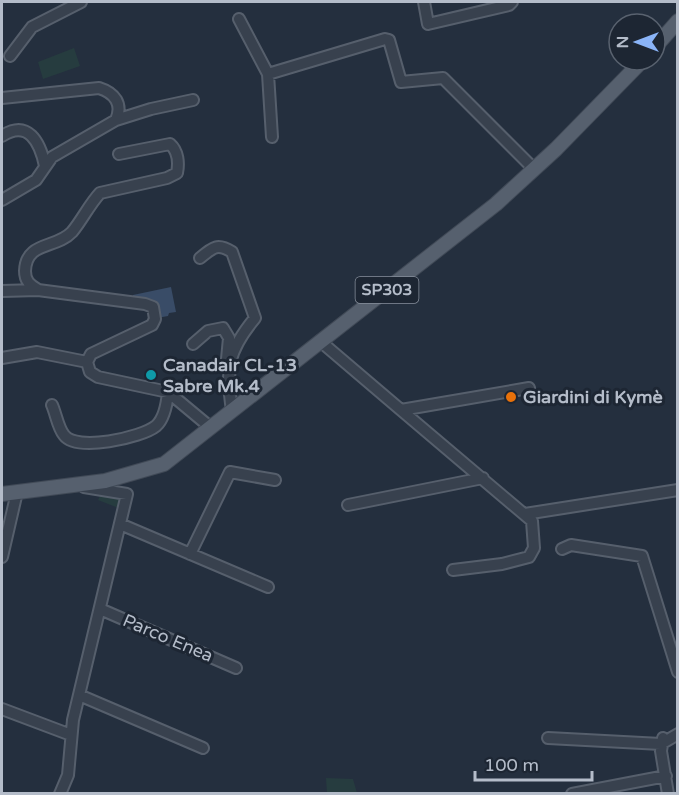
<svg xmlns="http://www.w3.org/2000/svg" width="679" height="795" viewBox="0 0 679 795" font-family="'Varela Round',sans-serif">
  <rect width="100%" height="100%" fill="#242f3e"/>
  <path fill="#263c3f" d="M74 48 80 66 43 79 38 62Z
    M101 494 120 497 121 509 98 500Z
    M326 778 353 779 357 793H327Z"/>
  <path fill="#394c67" d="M171 287 176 312 169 313 168 316 157 318C155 301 150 299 133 299V295Z"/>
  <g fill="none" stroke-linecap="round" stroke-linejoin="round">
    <defs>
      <path id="minor" d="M424 2 428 24 509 5 512 2
        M239 19 268 74 272 137
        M10 56 32 27 81 2
        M268 74 385 39 389 40 401 82 443 78 534 169
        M2 98 99 88C115 93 123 104 116 120L52 157 36 180 2 200
        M116 120 151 109 193 100
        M2 136C28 119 40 142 45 166
        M200 258C213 247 218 243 232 252L255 318C227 352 226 367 232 411
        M37 289C30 285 25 281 25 271 26 241 56 249 72 232 82 220 89 205 100 193L167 178 177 173C179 163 178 151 170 144L119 154
        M2 291 38 290 145 304 153 307 155 319 152 325 91 354 87 362 90 372 98 377 168 392 210 427
        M320 341 401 410 529 388
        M193 344 208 331 223 328 229 338 227 359
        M2 358 37 352 87 362
        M52 405C56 414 58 428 64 435 76 452 141 438 156 426 165 418 167 403 168 392
        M401 410 532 521 534 548 529 557 502 564 453 570
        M348 505 483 478
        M525 514 678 490
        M120 524 268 587
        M562 549 571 545 642 556 678 672
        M190 554 230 472 275 480
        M2 557 17 492
        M100 609 236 668
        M79 695 203 748
        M2 709 71 735
        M548 738 661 744 678 734
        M663 738 661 751 668 794
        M60 794 68 775 73 720 127 494 84 487
        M572 794 666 776"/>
      <path id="major" d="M655 47 678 21
        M2 494 105 481 164 464 496 204 556 149 643 60"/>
    </defs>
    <use href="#minor" stroke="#565f6c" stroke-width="14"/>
    <use href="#major" stroke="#414a57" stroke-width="16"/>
    <use href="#minor" stroke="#38414e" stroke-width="10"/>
    <use href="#major" stroke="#56606e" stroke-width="14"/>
  </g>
  <circle fill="#0f9aa8" stroke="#1d2633" stroke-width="2" cx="151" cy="375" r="6"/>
  <circle fill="#e8710a" stroke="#1d2633" stroke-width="2" cx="511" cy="397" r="6"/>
  <g text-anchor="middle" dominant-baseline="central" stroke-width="6" stroke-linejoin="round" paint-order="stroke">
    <rect fill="#1d2633" stroke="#878f9c" stroke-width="1.5" x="355.5" y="277" width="63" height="26" rx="4.5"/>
    <g font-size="16" font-weight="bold" fill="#b4bcc9">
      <text x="387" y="290">SP303</text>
    </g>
    <g font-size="18" font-weight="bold" fill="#b4bcc9" stroke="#1d2633" text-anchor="start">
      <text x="163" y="365">Canadair CL-13<tspan x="163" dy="21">Sabre Mk.4</tspan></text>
      <text x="523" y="397">Giardini di Kymè</text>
    </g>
    <g font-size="18" fill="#b4bcc9" stroke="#1d2633">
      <text transform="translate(168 638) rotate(23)">Parco Enea</text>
    </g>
  </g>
  <rect width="679" height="795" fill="none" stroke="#b4bcc9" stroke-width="6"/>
  <g transform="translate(637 42) rotate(270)"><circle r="28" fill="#1d2633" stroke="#59626f" stroke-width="1.5"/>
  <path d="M0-4.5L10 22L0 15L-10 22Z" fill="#8ab4f8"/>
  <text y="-9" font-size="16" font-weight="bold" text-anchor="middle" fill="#b4bcc9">N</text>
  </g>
  <path d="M475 771v9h117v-9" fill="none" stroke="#b4bcc9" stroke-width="3"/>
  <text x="484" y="771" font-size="18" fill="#b4bcc9" stroke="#1d2633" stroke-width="4.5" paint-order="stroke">100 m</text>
</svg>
